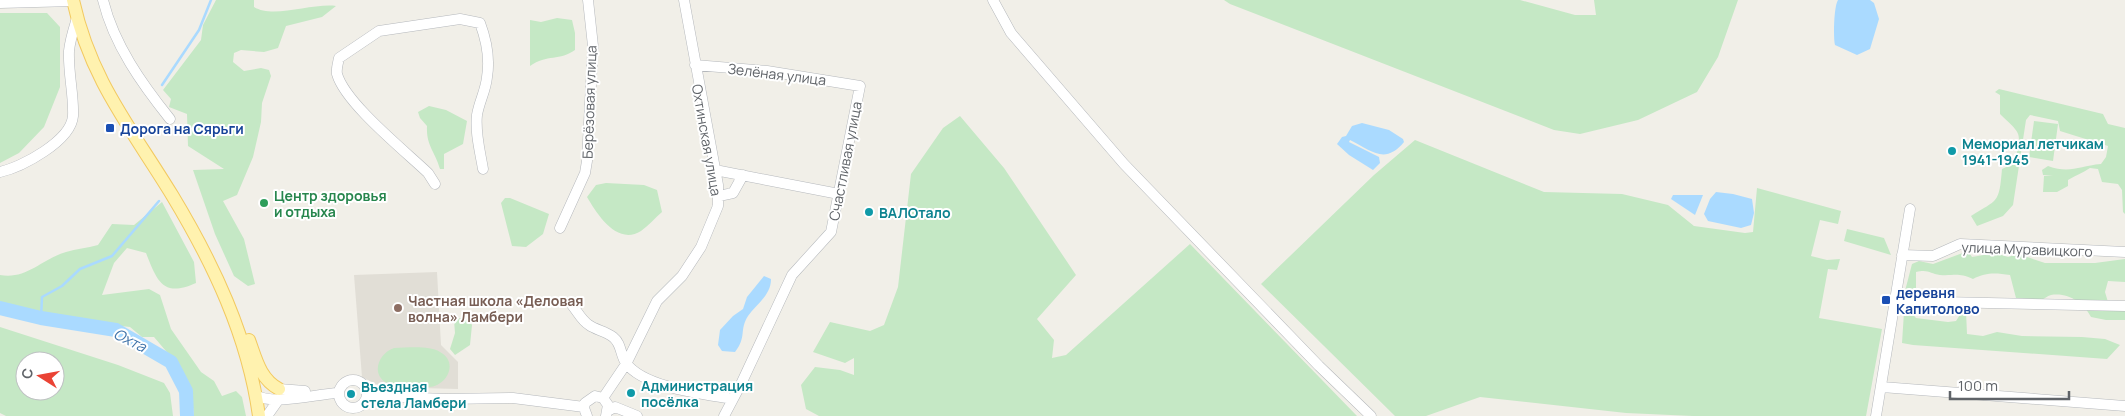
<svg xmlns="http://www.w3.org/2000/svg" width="2125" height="416" viewBox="0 0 2125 416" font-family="Manrope,sans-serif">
  <rect width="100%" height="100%" fill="#f1efe8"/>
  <path fill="#e1ded6" d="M437 272 441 345 458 362V389L382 387 362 377 354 275Z"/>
  <path fill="#c5e8c5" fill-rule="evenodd" d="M216 0H254V7C273 19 312 3 336 6L322 17 286 26 278 48 264 52 241 50 234 53 233 62 244 71 261 68 269 70 271 76 262 103 261 122 253 157 237 195 223 201 244 239 255 284 248 286 234 276 215 234 193 170 224 169 188 146 187 114 169 107 171 99 163 90 201 40 203 25Z
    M1224 0H1520L1575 15H1596L1594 0H1738L1718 57 1697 92 1638 120 1580 134 1554 130 1230 4Z
    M0 13H47L60 27V87L44 127 19 153 0 163Z
    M557 18 572 20 575 33V50C560 61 547 54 530 66V20L541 22Z
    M1999 89 2103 114 2108 124 2125 128V214L2123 212 2122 190 2118 184 2102 182 2098 169 2090 168C2083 173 2076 175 2068 180V186L2057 192H2043L2044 176H2053L2043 175 2042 170 2048 166C2070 174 2079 166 2101 164L2106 157 2108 146 2060 131 2058 121 2030 115 2026 120 2013 205 2003 216 1977 226 1971 216C1998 199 1999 204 2002 169L2015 163C2021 131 2023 136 2000 114V95L1995 92Z
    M429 106 446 110 467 121 463 144 444 154V169H440C435 151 426 146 427 126L420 118 418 112Z
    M960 116 1004 168 1076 275 1037 319 1054 340 1052 358 1066 355 1190 244 1357 416H819L806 409 801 385 815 367 840 370 854 375V358L845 363 813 352 830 322 870 331 884 325 898 287 911 174 943 128Z
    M2034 121 2058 124 2053 161 2029 157Z
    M1415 140 1544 192 1622 194 1668 205 1694 226 1745 233 1753 232 1757 188 1841 211 1838 224 1820 220 1811 256 1827 260 1840 259 1837 270 1828 269 1819 318 1882 329 1866 416H1693L1626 413 1480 397 1426 416H1395L1261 284 1374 175Z
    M606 183 644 185 657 190 662 212C655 218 648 226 641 231 617 246 597 214 587 197L596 185Z
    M505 198H510L549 214 543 234 526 247 512 246 501 203Z
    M162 202 194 262 196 283C163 298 157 281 146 253L127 248 114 263 102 295 149 289 160 295 171 329 201 372 214 381 222 396 236 391 242 397 246 416H194L191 390 177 364 154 337H142L130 327 49 318 0 306V275C26 280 42 259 66 252 76 249 87 248 98 245L112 224 134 225Z
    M1847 229 1884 238 1891 255 1844 241Z
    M1968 251 1972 257 1995 253 2008 257 2018 254 2045 263H2095L2125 259V282L2108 281 2105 292 2108 302 2125 303V320H2106L2091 317C2084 303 2068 292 2051 295 2047 296 2045 299 2040 300 2032 300 2024 299 2016 298L2010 275C1996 273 1986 272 1973 279 1957 272 1955 276 1940 275 1930 274 1929 269 1916 272V296L1913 299 1905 291 1912 264 1919 261 1933 264Z
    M1909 310 1916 318 1948 322 1956 321 1963 310 1966 311 1967 334 1983 336 1997 332 2022 336 2082 337 2105 339 2120 345 2107 359 1913 345 1902 343 1904 312Z
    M467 316 472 325 470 345 455 355 450 349 455 333 454 320Z
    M0 327 118 365 164 383 170 393 173 416H6L0 413ZM25 361H55V391H25Z
    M394 348C408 348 428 345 440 352 459 362 447 386 429 387 418 388 397 389 387 383 370 374 379 353 394 348Z"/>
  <path fill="#aadaff" d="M1838 0H1870L1874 3 1879 19 1870 49 1857 55 1835 45C1833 37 1834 6 1838 0Z
    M1362 123 1389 130 1403 139 1404 142C1385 165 1372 151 1350 140L1349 142 1379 157 1380 163 1373 170 1349 155 1337 144 1342 137 1346 136 1352 126Z
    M1716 192 1733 194 1752 199 1754 213 1751 225 1741 228 1708 221 1704 214 1710 199Z
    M1673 195H1703L1695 215 1671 199Z
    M764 276 771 279C771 296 756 304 748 316 739 330 747 337 735 352L722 351 718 345 720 330 733 316 743 309 747 297Z"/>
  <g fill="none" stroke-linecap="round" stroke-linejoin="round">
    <path stroke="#aadaff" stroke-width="2.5" d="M162 85 199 30 211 0
      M41 318 42 297 62 286 80 269 112 256 159 201"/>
    <path stroke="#aadaff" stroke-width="14" d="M0 308 41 318 116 330 171 362 186 391 187 416"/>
    <defs>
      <path id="minor" d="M103 0C114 45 142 84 170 119
        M993 0 1011 33 1124 164 1319 366 1371 416
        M0 3 73 1
        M695 65 767 71 860 86 831 232 792 275 741 384 724 416
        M715 170 839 194
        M0 172C22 167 71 141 73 116 74 95 68 73 69 51 70 40 74 28 77 18
        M435 184 428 173C405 151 345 103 337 74 336 69 338 63 339 58L379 31 460 19 480 23C486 39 490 59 487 77 486 90 479 102 477 115 475 133 480 151 483 169
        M719 196 733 193 743 175
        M560 228 585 173 587 161 593 46 588 0
        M1902 255 1933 256 1960 244 2125 252
        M1896 301 2125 306
        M572 305C577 311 582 321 589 325 596 330 605 331 613 337 622 344 620 355 626 363 644 388 705 394 733 399
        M339 394a14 14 0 1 1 28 0a14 14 0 1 1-28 0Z
        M1882 387 2125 406
        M279 389 305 391
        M255 395C275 406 315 394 338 393
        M367 396 446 399 513 398 584 407
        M603 398 626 364 657 301 682 276 701 247 718 206V185L684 0
        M608 411 615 407 637 416
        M267 416 279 399
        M587 416 584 408 585 403 595 396 603 398 608 405 606 416
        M1876 416 1910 209"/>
      <path id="major" d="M73 0C90 79 131 128 172 195 213 263 248 336 259 416
        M249 340C256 359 260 379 279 389"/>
    </defs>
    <use href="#minor" stroke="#b5b8bc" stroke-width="11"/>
    <use href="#major" stroke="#f2c960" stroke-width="14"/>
    <use href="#minor" stroke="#fff" stroke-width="10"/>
    <use href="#major" stroke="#fff2af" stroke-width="12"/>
  </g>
  <g fill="#1a4fb4" stroke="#fff" stroke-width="2">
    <rect x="105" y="123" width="10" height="10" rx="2.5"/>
    <rect x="1881" y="295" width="10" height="10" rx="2.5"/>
  </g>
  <g fill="#0f9aa8" stroke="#fff" stroke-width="2">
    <circle cx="1952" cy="151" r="5"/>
    <circle cx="869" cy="212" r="5"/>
    <circle cx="631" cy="393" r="5"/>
    <circle cx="351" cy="394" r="5"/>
  </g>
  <circle fill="#2e9e5b" stroke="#fff" stroke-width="2" cx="264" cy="203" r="5"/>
  <circle fill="#8d6e63" stroke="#fff" stroke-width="2" cx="398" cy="308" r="5"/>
  <g text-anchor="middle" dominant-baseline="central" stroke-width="4" stroke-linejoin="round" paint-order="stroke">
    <g font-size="14" fill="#5f6368" stroke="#fff">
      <text transform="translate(777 74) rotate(7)">Зелёная улица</text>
      <text transform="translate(589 102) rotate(-88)">Берёзовая улица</text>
      <text transform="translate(707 140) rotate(80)">Охтинская улица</text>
      <text transform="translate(845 161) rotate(-79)">Счастливая улица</text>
      <text transform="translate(2027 249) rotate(2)">улица Муравицкого</text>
    </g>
    <g font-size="14" font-weight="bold" fill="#164399" stroke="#fff" text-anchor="start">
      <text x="120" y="128">Дорога на Сярьги</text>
      <text x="1896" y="292">деревня<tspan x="1896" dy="16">Капитолово</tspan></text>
    </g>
    <g font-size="14" font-weight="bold" fill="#0d838f" stroke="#fff" text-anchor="start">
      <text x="1962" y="143">Мемориал летчикам<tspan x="1962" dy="16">1941-1945</tspan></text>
      <text x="879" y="212">ВАЛОтало</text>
      <text x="641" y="385">Администрация<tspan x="641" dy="16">посёлка</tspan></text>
      <text x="361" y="386">Въездная<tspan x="361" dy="16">стела Ламбери</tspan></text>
    </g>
    <g font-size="14" font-weight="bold" fill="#27864d" stroke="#fff" text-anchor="start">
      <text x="274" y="195">Центр здоровья<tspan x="274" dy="16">и отдыха</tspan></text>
    </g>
    <g font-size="14" font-weight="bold" fill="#785e54" stroke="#fff" text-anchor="start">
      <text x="408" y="300">Частная школа «Деловая<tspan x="408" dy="16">волна» Ламбери</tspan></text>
    </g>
    <g font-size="15" font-style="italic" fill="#4174aa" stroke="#fff">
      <text transform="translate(130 340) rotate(27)">Охта</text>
    </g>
  </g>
  <g transform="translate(40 376) rotate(281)"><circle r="24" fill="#ffffff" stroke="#bfc1c3"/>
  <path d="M0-4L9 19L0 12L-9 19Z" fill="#ea4335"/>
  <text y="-8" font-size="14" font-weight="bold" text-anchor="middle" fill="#5f6368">С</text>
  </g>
  <path d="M1950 391v8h119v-8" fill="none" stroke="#5f6368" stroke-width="2.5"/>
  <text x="1958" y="391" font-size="15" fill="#5f6368" stroke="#ffffff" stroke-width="4" paint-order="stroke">100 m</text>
</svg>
